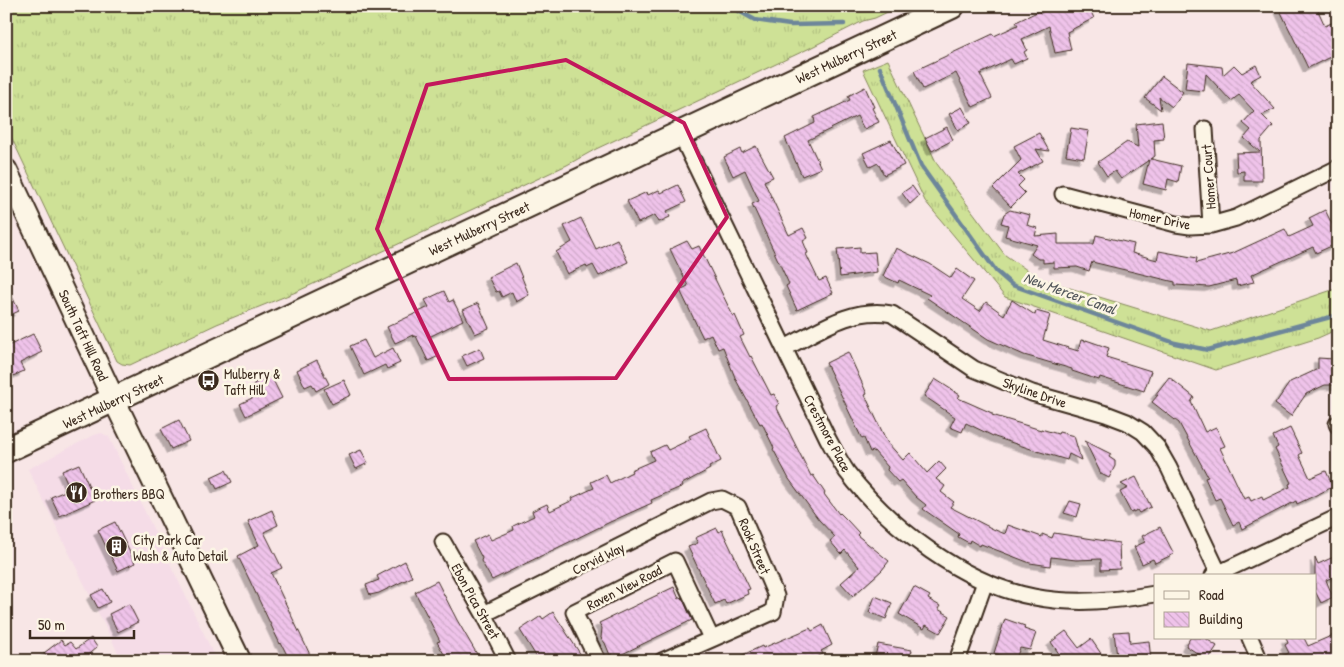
<svg xmlns="http://www.w3.org/2000/svg" width="1344" height="667" viewBox="0 0 1344 667" font-family="'Patrick Hand',sans-serif">
  <defs>
    <pattern id="grass-tufts" width="24" height="20" patternUnits="userSpaceOnUse" patternTransform="scale(1.25)"><rect width="24" height="20" fill="#cee196"/><path d="M3 7l-1-3M5 7V3M7 7l1-3M15 17l-1-3M17 17v-4M19 17l1-3" fill="none" stroke="#b2c181"/></pattern>
    <pattern id="building-back-hatch" width="6" height="6" patternUnits="userSpaceOnUse" patternTransform="scale(1.25)"><rect width="6" height="6" fill="#efc3ea"/><path d="M-1 5l2 2M0 0l6 6M5-1l2 2" fill="none" stroke="#cea8c8"/></pattern>
    <filter id="shadow"><feDropShadow dx="-4.5" dy="4.5" stdDeviation="0" flood-color="#0004"/></filter>
  </defs>
  <rect width="100%" height="100%" fill="#f8e6e6"/>
  <filter id="ink" filterUnits="userSpaceOnUse"><feTurbulence type="fractalNoise" baseFrequency=".02" numOctaves="2"/><feDisplacementMap in="SourceGraphic" scale="10" xChannelSelector="R" yChannelSelector="G"/><feConvolveMatrix kernelMatrix="1 2 1 2 8 2 1 2 1" color-interpolation-filters="sRGB"/></filter>
  <g filter="url(#ink)">
    <path fill="#f5dce7" d="M102 433 109 437 217 661H122L28 469 94 435Z"/>
    <path fill="url(#grass-tufts)" stroke="#84865a" d="M6 6H900L875 18 863 21 810 48 596 149 567 165 296 292 217 324 130 365 122 364 117 361 6 126Z
      M888 60 937 164 1005 255 1040 279 1211 331 1338 288V329L1318 338 1216 370 1005 297 925 201 863 70Z"/>
    <g fill="none" stroke-linecap="round" stroke-linejoin="round">
      <path stroke="#6d869a" stroke-width="4.5" d="M730 6 755 20 790 25 844 24
        M880 68 921 166 996 271 1012 285 1175 343 1208 350 1338 315"/>
    </g>
    <path fill="url(#building-back-hatch)" stroke="#3b2a1e" filter="url(#shadow)" d="M1054 6H1088L1094 18 1067 32 1071 50 1055 53 1049 26 1022 39 1027 50 1024 52 1027 58 1014 64 1011 59 980 74 992 98 973 107 956 73 923 89 914 71 993 34 994 36 1018 25 1016 22 1039 11 1040 13Z
      M1278 6H1316L1325 26 1338 20V53L1308 68Z
      M1188 63 1222 67 1223 75 1234 65 1242 73 1256 65 1261 75 1250 81 1275 109 1262 115 1273 126 1261 140 1262 181H1244V171L1237 172 1236 153 1260 152 1244 138 1251 130 1243 123 1254 111 1239 95 1231 101 1206 74 1204 91 1185 89Z
      M1162 76 1183 92 1172 107 1159 97 1161 110 1145 98Z
      M865 87 874 107 872 108 879 122 864 129 857 116 808 140 821 168 802 176 785 138 815 123 814 117 850 100 848 96Z
      M962 107 971 123 958 130 949 114Z
      M1162 121 1164 139 1154 140 1155 156 1151 159 1181 166 1178 182 1168 179 1166 190 1143 184 1149 160 1121 179 1115 171 1107 176 1098 162 1127 142 1138 147 1136 124Z
      M947 127 953 140 932 151 925 138Z
      M1071 128 1089 131 1084 158 1066 155Z
      M1039 133 1049 151 1036 149 1043 161 1018 174 1024 180 1018 186 1025 193 1011 207 993 188 1021 160 1014 146Z
      M891 140 904 165 884 175 878 163 870 167 863 153Z
      M756 146 773 177 764 181 789 235 803 228 808 238 803 241 808 253 806 254 819 281 826 278 833 293 797 310 786 286 789 284 752 204 759 201 745 170 733 176 724 157 740 149 742 153Z
      M678 185 686 202 667 211 670 217 659 222 655 215 638 223 627 201 647 192 648 195 659 190 661 193Z
      M912 186 919 196 910 204 902 193Z
      M1010 210 1030 215 1027 225 1037 228 1035 236 1058 234V244H1094L1096 235 1134 244 1132 253 1157 260 1159 251 1197 258 1196 263 1233 253 1285 229 1289 237 1313 226 1309 218 1325 210 1338 236V243L1316 253 1313 247 1251 275 1254 282 1237 286 1236 280 1209 287 1175 285V282L1092 262 1089 271 1077 267 1054 268V262L1043 263V259H1038L1031 254 1037 245 1005 236 1008 225 1001 223 1004 214Z
      M581 218 596 249 617 239 628 262 599 276 593 265 587 268 586 265 567 274 556 252 572 242 564 226Z
      M687 241 692 249 699 246 733 316 735 315 744 335 740 337 750 357 751 356 771 395 774 394 779 404 776 406 811 476 813 475 825 493 824 494 839 514 840 513 847 520 859 533 857 535 889 561 882 570 853 596 841 583 859 567 845 550 841 554 830 541 835 537 819 520 789 479 773 449 774 448 762 423 760 424 736 380 723 347 718 349 711 334 703 338 680 290 688 286 670 249Z
      M860 247V253L875 252 877 272 840 277 837 249Z
      M896 248 930 264 951 278 957 269 974 281 962 299 980 311 986 302 1004 315 1012 300 1035 315 1036 311 1050 315 1043 340 1078 351 1081 340 1086 341V340L1109 348 1106 357 1151 371 1144 391 1100 377 1099 380 1072 371V369L1024 355 988 339 927 298 930 295 899 280 898 283 883 276Z
      M516 263 529 295 516 302 512 292 502 297 499 291 496 292 488 277Z
      M6 284 19 311 6 317Z
      M444 291 449 302 453 300 463 320 429 337 439 356 428 361 416 336 413 337V335L395 343 387 327 429 307 425 300Z
      M478 303 489 328 475 334 463 310Z
      M33 334 42 352 20 363 24 371 13 376 6 361V347Z
      M364 340 373 358 393 348 400 363 387 369 385 365 364 375 350 346Z
      M480 348 484 358 467 366 462 356Z
      M848 352 867 394 865 395 887 442 903 460 910 453 927 473 939 461 946 469 936 479 945 486 941 492 954 502 950 507 993 529 1005 534 1008 525 1042 537V534L1052 538 1054 533 1119 543 1120 569 1101 570V559L1076 560 1051 557 1050 566 1030 563 981 544 980 546 970 540 969 543 958 537 959 534 923 509 926 505 916 497 901 480 898 482 887 470 888 467 874 451 870 452 864 438 862 439 826 363Z
      M1318 358 1334 359 1333 366H1338V385H1325L1306 394 1291 416 1275 404 1290 382 1318 369Z
      M317 360 329 384 316 391 312 384 305 387 297 370Z
      M271 376 282 398 246 416 240 404 258 395 253 384Z
      M1169 377 1194 397 1191 402 1205 432 1216 427 1225 446 1220 448 1244 499 1249 497 1251 501 1262 496 1263 500 1290 487 1289 484 1291 483 1275 449 1278 447 1273 436 1290 428 1302 453 1299 455 1310 478 1326 471 1333 487 1297 504 1296 501 1242 529 1239 522 1233 525 1220 498 1215 500 1205 478 1208 477 1179 423 1152 402 1158 395H1155Z
      M935 379 960 395 958 398 992 413V415L1041 430V429L1058 434 1059 432 1074 436 1081 460 1069 454 1067 460 1037 451 995 437 966 423 962 432 950 427 955 417 924 396Z
      M344 380 351 395 332 404 324 389Z
      M179 420 189 441 171 449 161 429Z
      M706 428 721 461 709 467 710 469 682 484 683 486 651 500 652 503 610 522 492 580 481 561 482 558 473 541 488 534 491 540 514 530 513 526 534 516 532 511 547 504 550 511 573 500 572 498 594 488 591 482 606 475 610 483 632 472 631 470 654 460 650 452 665 445 668 450 691 439 689 436Z
      M1085 441 1111 454 1109 457 1115 461V466L1109 478 1101 474Z
      M361 450 368 463 356 469 349 455Z
      M79 464 95 500 60 516 51 497 70 489 62 471Z
      M226 470 232 482 217 489 211 477Z
      M1136 477 1151 507 1139 513 1137 510 1131 513 1120 492 1128 488 1121 484Z
      M1070 501 1081 504 1077 517 1064 513Z
      M272 510 278 525 264 532 282 568 271 573 313 661H290L281 643 280 644 238 556 259 545 248 521Z
      M115 522 135 563 118 571 98 530Z
      M1160 527 1174 554 1155 563 1153 559 1142 564 1134 547 1145 542 1142 536Z
      M717 528 719 532 722 530 750 589 747 590 748 594 726 604 724 600 715 604 688 547 698 543 695 538Z
      M1338 555V575L1326 580 1333 597 1321 603 1315 591V557L1318 564Z
      M405 561 412 577 379 593 370 595 366 585 379 580 377 576Z
      M437 581 457 620 481 661H448L437 642 440 641 415 592Z
      M674 587 679 599 682 597 692 620 614 658 612 654 610 655 605 643 601 638 602 628 599 623Z
      M914 587 930 596 928 599 940 606 938 609 950 616 940 633 926 625 924 629 899 614Z
      M103 589 110 602 98 608 91 595Z
      M875 596 892 603 886 619 869 612Z
      M129 604 138 622 118 632 109 614Z
      M553 612 581 655 572 661H539L520 630 541 616 543 619Z
      M1005 619 1025 626 1024 629 1036 633 1030 650 1020 648 1015 661 994 653Z
      M823 625 832 645 821 651 823 654 809 661H730L762 646 763 648 810 628 812 631Z
      M1066 631 1079 648 1091 639 1102 655 1094 661H1064L1051 642Z
      M1129 631 1130 643 1149 641 1151 661H1120V657H1117L1114 632Z
      M1338 633V658L1331 661H1273L1289 653 1285 645 1288 643 1286 638H1304L1308 646Z
      M91 638 97 647 90 653 95 661H49L44 653 61 640 65 645 70 642 76 649Z
      M1190 638H1205L1217 646 1208 660 1186 646Z
      M878 644 912 650 909 661H874Z"/>
    <g fill="none" stroke-linecap="round" stroke-linejoin="round">
      <defs>
        <path id="street" d="M1205 129 1211 225
          M680 133 828 439C834 450 840 462 847 472 890 528 964 584 1034 597 1074 605 1115 601 1155 594
          M1063 194 1176 224 1190 226 1211 225 1236 218 1338 168
          M785 348C818 331 853 306 892 314L974 369 1032 393 1106 414 1127 422 1143 432 1157 447 1169 468 1220 576
          M1337 424 1338 426
          M443 542 484 614 508 661
          M1213 576 1338 517
          M484 614 711 501 722 499 738 507 776 596 773 612 662 661
          M1250 638 1260 661
          M598 661 574 612 675 561 711 638
          M957 661 985 582"/>
        <path id="secondary" d="M6 170 114 400 240 661"/>
        <path id="primary" d="M6 450 952 6"/>
      </defs>
      <use href="#street" stroke="#3b2a1e" stroke-width="19"/>
      <use href="#secondary" stroke="#3b2a1e" stroke-width="25"/>
      <use href="#primary" stroke="#3b2a1e" stroke-width="28"/>
      <use href="#street" stroke="#fcf5e5" stroke-width="15"/>
      <use href="#secondary" stroke="#fcf5e5" stroke-width="21"/>
      <use href="#primary" stroke="#fcf5e5" stroke-width="24"/>
    </g>
  </g>
  <path fill="none" stroke="#c2185b" stroke-width="4" stroke-linejoin="round" d="M566 60 684 123 727 217 616 378 449 379 377 229 427 85Z"/>
  <defs>
    <symbol id="bus-disc" viewBox="-11 -11 22 22"><circle r="9.5" fill="#3b2a1e" stroke="#fcf5e5"/><path d="M-5-6H5V4H4V6H2V4H-2V6H-4V4H-5ZM-3.5-4V0h7V-4ZM-3.5 1.2v1.5H-2V1.2ZM2 1.2v1.5H3.5V1.2Z" fill="#fff"/></symbol>
    <symbol id="restaurant-disc" viewBox="-11 -11 22 22"><circle r="9.5" fill="#3b2a1e" stroke="#fcf5e5"/><path d="M-5-6h1v4h1v-4h1v4h1v-4h1v5L-1.5 .5V6h-2V.5L-5-1ZM5-6V6H3V1.5H1.5Q1.5-4 5-6Z" fill="#fff"/></symbol>
    <symbol id="building-disc" viewBox="-11 -11 22 22"><circle r="9.5" fill="#3b2a1e" stroke="#fcf5e5"/><path d="M-4-6H4V6H1V3H-1V6H-4ZM-2.5-4.3h1.7v1.8h-1.7ZM.8-4.3h1.7v1.8H.8ZM-2.5-1h1.7V.8h-1.7ZM.8-1h1.7V.8H.8Z" fill="#fff"/></symbol>
  </defs>
  <g fill-rule="evenodd">
    <use href="#bus-disc" x="196" y="368" width="25" height="25"/>
    <use href="#restaurant-disc" x="64" y="480" width="25" height="25"/>
    <use href="#building-disc" x="104" y="534" width="25" height="25"/>
  </g>
  <g text-anchor="middle" dominant-baseline="central" stroke-width="5" stroke-linejoin="round" paint-order="stroke">
    <g font-size="14" fill="#3b2a1e" stroke="#fcf5e5">
      <text transform="translate(846 56) rotate(-25)">West Mulberry Street</text>
      <text transform="translate(1208 177) rotate(-94)">Homer Court</text>
      <text transform="translate(1160 218) rotate(12)">Homer Drive</text>
      <text transform="translate(479 228) rotate(-25)">West Mulberry Street</text>
      <text transform="translate(84 335) rotate(65)">South Taft Hill Road</text>
      <text transform="translate(1035 392) rotate(19)">Skyline Drive</text>
      <text transform="translate(113 401) rotate(-25)">West Mulberry Street</text>
      <text transform="translate(828 433) rotate(62)">Crestmore Place</text>
      <text transform="translate(755 546) rotate(67)">Rook Street</text>
      <text transform="translate(598 558) rotate(-26)">Corvid Way</text>
      <text transform="translate(624 587) rotate(-27)">Raven View Road</text>
      <text transform="translate(476 601) rotate(61)">Ebon Pica Street</text>
    </g>
    <g font-size="14" fill="#3b2a1e" stroke="#fcf5e5" text-anchor="start">
      <text x="224" y="373">Mulberry &amp;<tspan x="224" dy="16">Taft Hill</tspan></text>
      <text x="93" y="493">Brothers BBQ</text>
      <text x="133" y="539">City Park Car<tspan x="133" dy="16">Wash &amp; Auto Detail</tspan></text>
    </g>
    <g font-size="15" font-style="italic" fill="#54585c" stroke="#fcf5e5">
      <text transform="translate(1070 293) rotate(20)">New Mercer Canal</text>
    </g>
  </g>
  <rect width="1344" height="667" fill="none" stroke="#fcf5e5" stroke-width="25"/>
  <rect x="12" y="12" width="1319" height="642" fill="none" stroke="#3b2a1e" stroke-width="2" filter="url(#ink)"/>
  <rect x="1154" y="574" width="162" height="65" fill="#fcf5e5" stroke="#afa495"/>
  <rect x="1164" y="591" width="25" height="8" fill="#fcf5e5" stroke="#afa495"/>
  <text x="1199" y="600" font-size="15" fill="#3b2a1e">Road</text>
  <rect x="1164" y="612" width="25" height="15" fill="url(#building-back-hatch)" stroke="#afa495"/>
  <text x="1199" y="624" font-size="15" fill="#3b2a1e">Building</text>
  <path d="M30 630v8h104v-8" fill="none" stroke="#3b2a1e" stroke-width="2.5"/>
  <text x="38" y="630" font-size="15" fill="#3b2a1e" stroke="#fcf5e5" stroke-width="4" paint-order="stroke">50 m</text>
</svg>
